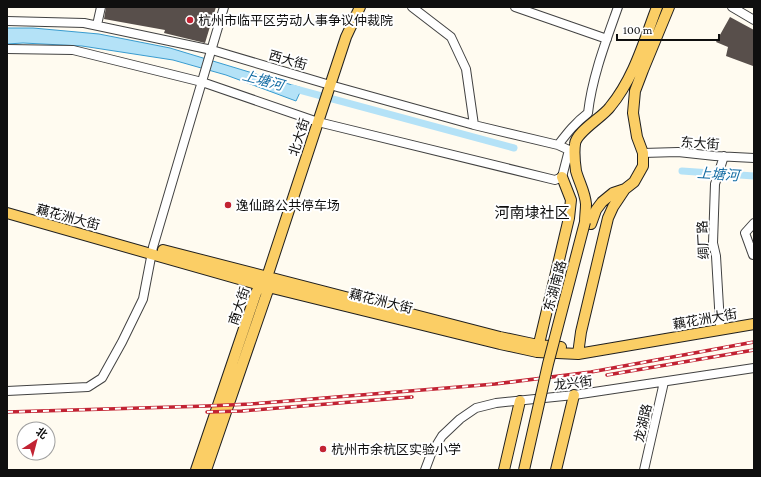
<svg xmlns="http://www.w3.org/2000/svg" width="761" height="477" viewBox="0 0 761 477" font-family="'Crimson Pro','Noto Sans SC',serif">
  <rect width="100%" height="100%" fill="#fffbf0"/>
  <path fill="#b4e2f7" stroke="#399cd0" d="M7 28H33L99 34 170 48 302 88 296 101 226 75 173 60 82 46 23 43 7 44Z"/>
  <g fill="none" stroke-linecap="round" stroke-linejoin="round">
    <path stroke="#b4e2f7" stroke-width="7" d="M292 88 514 148
      M682 171 754 176"/>
  </g>
  <path fill="#584f4b" d="M106 7H216L205 43 164 33 165 30 104 19Z
    M730 17 754 30V63L753 66 726 56 728 47 716 42Z"/>
  <g fill="none" stroke-linecap="round" stroke-linejoin="round">
    <defs>
      <path id="minor" d="M412 7 451 37 466 69 474 125
        M515 7 607 39
        M732 7 754 20
        M7 21 84 23 212 50 330 85 474 125 558 145 569 150 562 177 555 180 318 122 202 82 73 50 7 49
        M97 25 101 7
        M558 145C568 132 575 123 588 113 592 77 606 41 618 7
        M643 153 678 152 715 156 754 158
        M754 223 745 233 753 255H754
        M720 324 716 256 713 243 715 184 724 156
        M7 391 88 387 102 378 122 342 143 299 153 247 224 7
        M425 470 431 454 442 436 460 419 476 408 496 403 574 395 754 368
        M644 470 664 382"/>
      <path id="major" d="M7 213 260 285 500 344 537 352 578 354 754 324
        M585 222C585 216 586 210 586 204 585 192 579 182 576 171 575 164 574 151 575 144 576 132 603 117 610 107 634 78 644 41 657 7
        M591 224 596 210 602 202 613 193 625 189 634 182 643 166V153L637 137 633 113 635 91 643 70 669 7
        M163 250 500 337 538 345 561 347
        M537 352 569 218 571 200 562 177
        M578 354 581 332 608 218 613 207 625 189
        M196 470 256 293 260 285 267 277 346 37 360 7
        M206 470 269 287 268 281
        M504 470 520 401
        M556 470 574 395"/>
    </defs>
    <use href="#minor" stroke="#424242" stroke-width="10"/>
    <use href="#major" stroke="#202020" stroke-width="12"/>
    <use href="#minor" stroke="#fff" stroke-width="8"/>
    <use href="#major" stroke="#fbce65" stroke-width="10"/>
    <defs>
      <path id="rail" d="M607 375 754 350
        M7 412 207 406 251 404 495 384 591 372 754 342
        M207 412 242 411 412 397"/>
    </defs>
    <use href="#rail" stroke="#c22333" stroke-width="3.5"/>
    <use href="#rail" stroke="#fff" stroke-width="2" stroke-dasharray="6" stroke-linecap="butt"/>
    <defs>
      <path id="major-bridge" d="M524 470 548 364 585 222"/>
    </defs>
    <use href="#major-bridge" stroke="#202020" stroke-width="12" stroke-linecap="butt"/>
    <use href="#major-bridge" stroke="#fbce65" stroke-width="10"/>
  </g>
  <g fill="#c22333" stroke="#fff" stroke-width="1.5">
    <circle cx="190" cy="20" r="4"/>
    <circle cx="228" cy="205" r="4"/>
    <circle cx="323" cy="449" r="4"/>
  </g>
  <g text-anchor="middle" dominant-baseline="central" stroke-width="4" stroke-linejoin="round" paint-order="stroke">
    <g font-size="13" fill="#0f0f0f" stroke="#fff" text-anchor="start">
      <text x="198" y="20">杭州市临平区劳动人事争议仲裁院</text>
      <text x="236" y="205">逸仙路公共停车场</text>
      <text x="331" y="449">杭州市余杭区实验小学</text>
    </g>
    <g font-size="13" fill="#0f0f0f" stroke="#fff">
      <text transform="translate(288 60) rotate(16)">西大街</text>
      <text transform="translate(299 137) rotate(-72)">北大街</text>
      <text transform="translate(700 143) rotate(4)">东大街</text>
      <text transform="translate(68 217) rotate(15)">藕花洲大街</text>
      <text transform="translate(703 240) rotate(-93)">绸厂路</text>
      <text transform="translate(555 286) rotate(-75)">东湖南路</text>
      <text transform="translate(381 301) rotate(14)">藕花洲大街</text>
      <text transform="translate(239 306) rotate(-71)">南大街</text>
      <text transform="translate(705 319) rotate(-10)">藕花洲大街</text>
      <text transform="translate(573 383) rotate(-7)">龙兴街</text>
      <text transform="translate(643 423) rotate(-77)">龙湖路</text>
    </g>
    <g font-size="14" font-style="italic" fill="#156da4" stroke="#fff">
      <text transform="translate(263 80) rotate(15)">上塘河</text>
      <text transform="translate(718 174) rotate(4)">上塘河</text>
    </g>
    <g font-size="15" fill="#0f0f0f" stroke="#fff">
      <text x="532" y="213">河南埭社区</text>
    </g>
  </g>
  <rect width="761" height="477" fill="none" stroke="#0f0f0f" stroke-width="16"/>
  <g transform="translate(36 441) rotate(36)"><circle r="19" fill="#ffffff" stroke="#9f9f9f"/>
  <path d="M0-3L7 15L0 10L-7 15Z" fill="#c22333"/>
  <text y="-6" font-size="11" font-weight="bold" text-anchor="middle" fill="#0f0f0f">北</text>
  </g>
  <path d="M617 34v6h102v-6" fill="none" stroke="#0f0f0f" stroke-width="2"/>
  <text x="623" y="34" font-size="12" fill="#0f0f0f" stroke="#ffffff" stroke-width="3" paint-order="stroke">100 m</text>
</svg>
